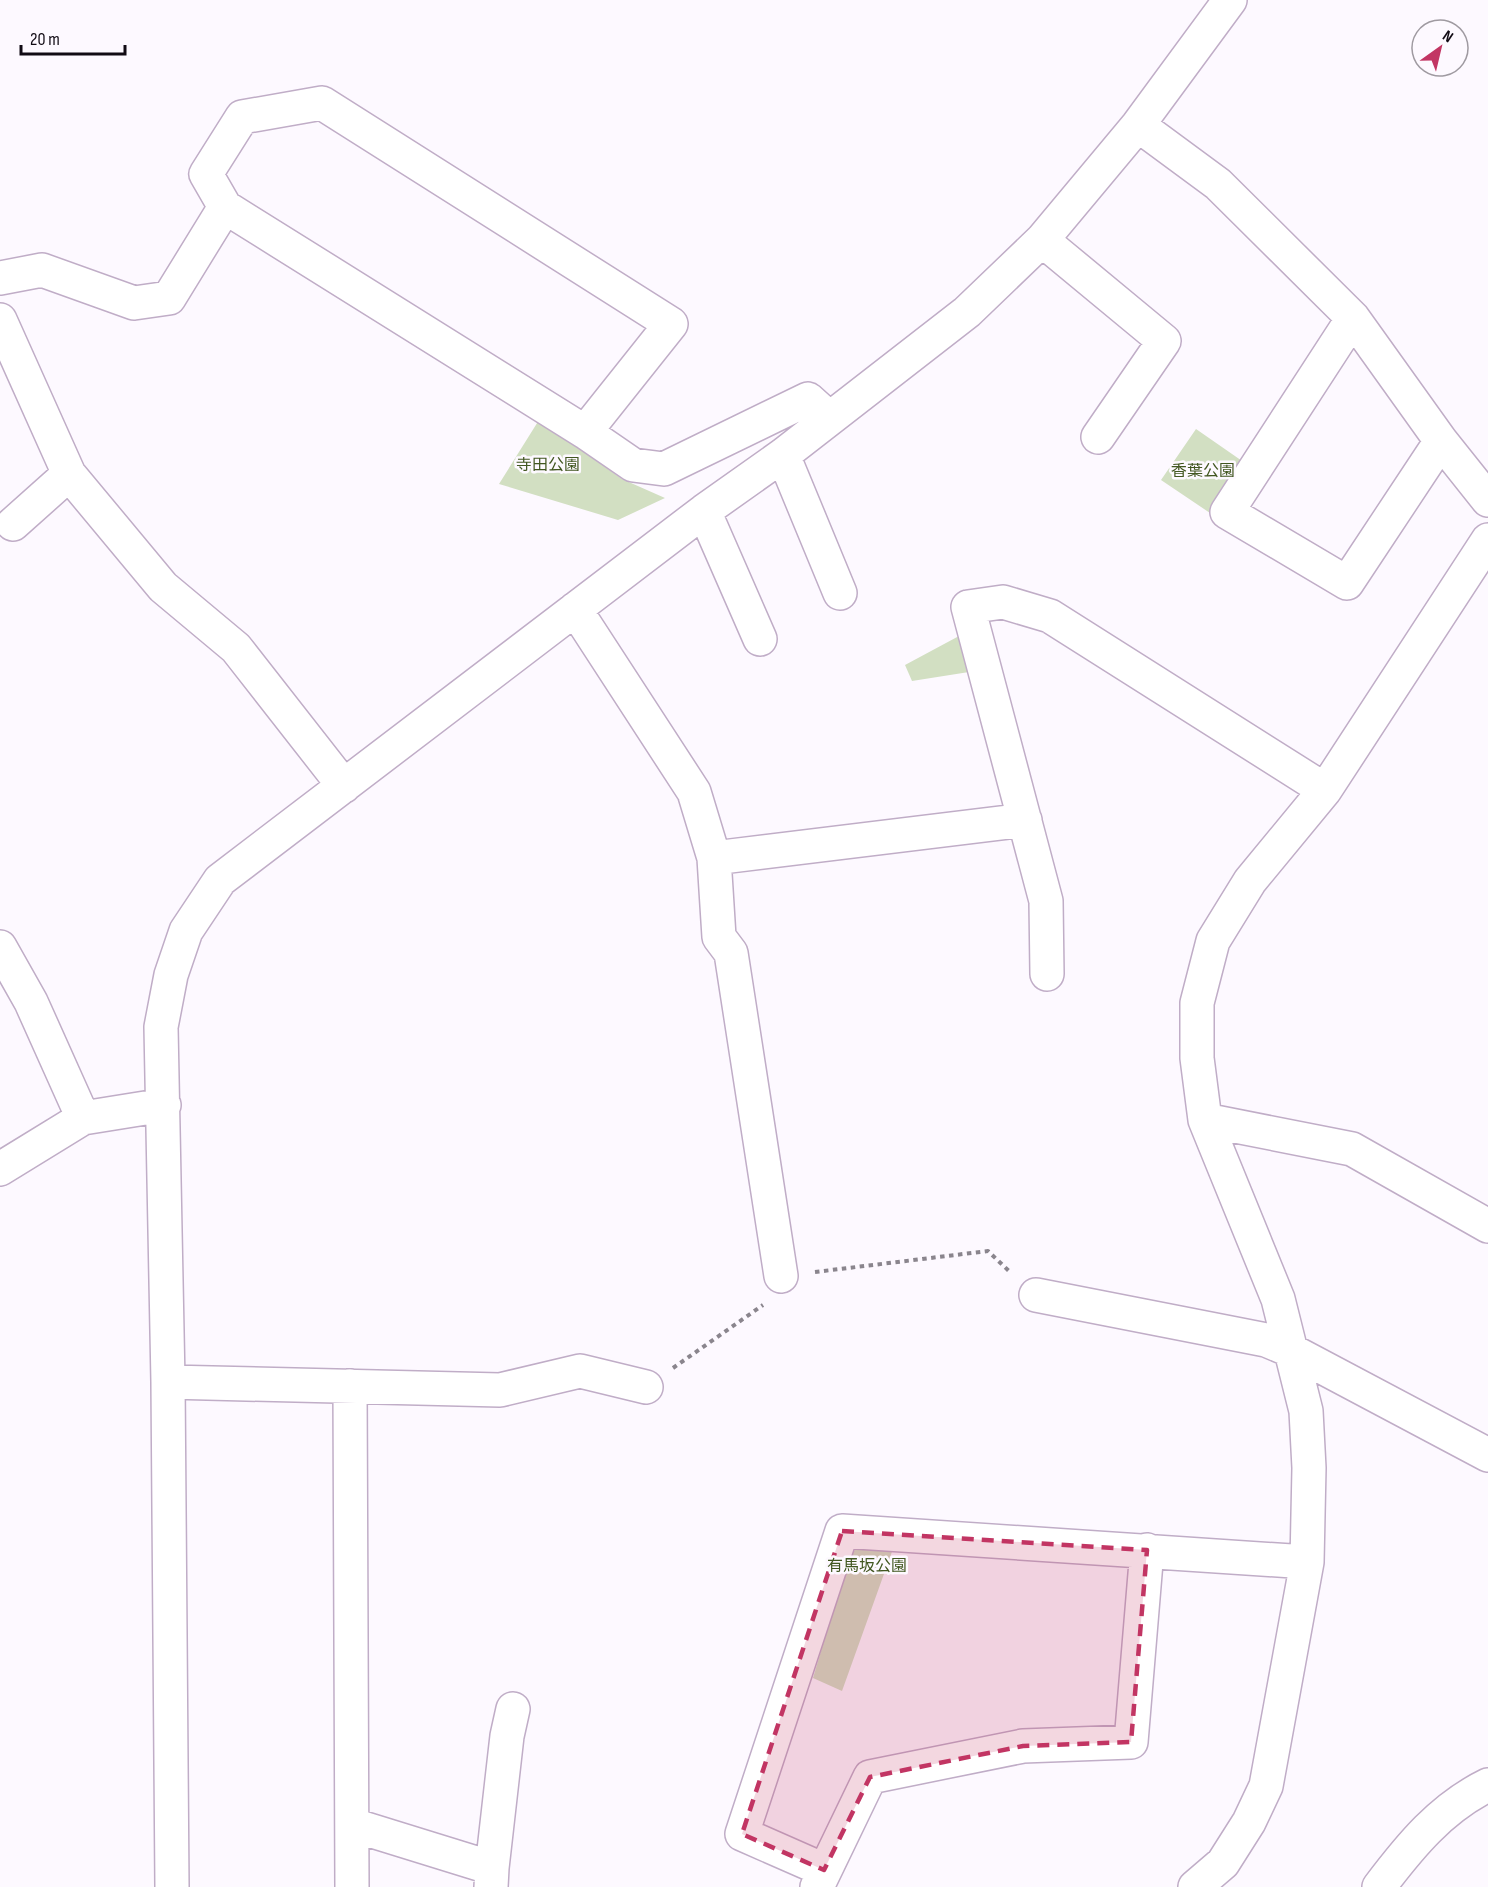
<svg xmlns="http://www.w3.org/2000/svg" width="1488" height="1887" viewBox="0 0 1488 1887" font-family="'Sofia Sans Condensed','Noto Sans JP',sans-serif">
  <rect width="100%" height="100%" fill="#fdf9ff"/>
  <path fill="#d2dfc2" d="M539 420 622 479 665 498 618 520 499 484Z
    M1196 429 1245 463 1210 513 1161 480Z
    M959 636 969 672 912 681 905 665Z
    M859 1545 894 1546 842 1691 813 1678 849 1557Z"/>
  <g fill="none" stroke-linecap="round" stroke-linejoin="round">
    <defs>
      <path id="street" d="M1138 125 1218 184 1353 318 1441 441 1488 500
        M1042 240 1164 341 1098 437
        M0 278 42 270 134 303 169 298 225 207
        M1353 318 1227 512 1347 583 1441 441
        M0 320 69 474 163 587 236 648 344 786
        M585 432 671 324 322 103 242 117 206 174 225 207 585 432 633 465 664 469 808 399 829 418
        M783 455 840 593
        M704 511 760 639
        M13 524 69 474
        M575 609 694 792 714 858 719 937 731 953 781 1276
        M714 858 1025 820
        M0 947 31 1002 83 1118
        M1047 974 1046 901 968 607 1003 602 1050 616 1325 790
        M1205 1120 1352 1149 1488 1226
        M0 1169 83 1118 164 1105
        M1036 1295 1266 1340 1292 1351 1488 1455
        M168 1382 500 1390 580 1371 646 1387
        M350 1386 352 1887
        M353 1825 492 1868 491 1887
        M492 1868 507 1736 513 1709
        M824 1870 742 1834 842 1531 1307 1562
        M172 1887 168 1382 161 1027 171 975 186 931 220 880 704 511 783 455 967 312 1042 240 1138 125 1230 0
        M817 1887 870 1777 1023 1746 1131 1742 1147 1550
        M1195 1887 1223 1863 1249 1822 1266 1786 1307 1562 1309 1468 1306 1411 1278 1299 1205 1120 1197 1058V1003L1213 941 1250 881 1325 790 1488 540
        M1379 1887C1410 1846 1441 1808 1488 1785"/>
    </defs>
    <use href="#street" stroke="#c0adc7" stroke-width="36"/>
    <path stroke="#8a858d" stroke-width="4" stroke-dasharray="4.5 4.5" stroke-linecap="butt" d="M815 1272 988 1251 1011 1273
      M673 1368 763 1305"/>
    <use href="#street" stroke="#fff" stroke-width="33"/>
  </g>
  <path fill="#c23563" fill-opacity="0.2" stroke="#c23563" stroke-width="4.5" stroke-dasharray="12 8" stroke-linejoin="round" d="M842 1531 1147 1550 1131 1742 1023 1746 870 1777 824 1870 742 1834Z"/>
  <g text-anchor="middle" dominant-baseline="central" stroke-width="5" stroke-linejoin="round" paint-order="stroke">
    <g font-size="16" fill="#425721" stroke="#fdf9ff">
      <text x="548" y="465">寺田公園</text>
      <text x="1203" y="471">香葉公園</text>
      <text x="867" y="1566">有馬坂公園</text>
    </g>
  </g>
  <g transform="translate(1440 48) rotate(34)"><circle r="28" fill="#fdf9ff" stroke="#9f9aa1" stroke-width="1.5"/>
  <path d="M0-4.5L10 22L0 15L-10 22Z" fill="#c23563"/>
  <text y="-9" font-size="16" font-weight="bold" text-anchor="middle" fill="#110b14">N</text>
  </g>
  <path d="M21 45v9h104v-9" fill="none" stroke="#110b14" stroke-width="3"/>
  <text x="30" y="45" font-size="18" fill="#110b14" stroke="#fdf9ff" stroke-width="4.5" paint-order="stroke">20 m</text>
</svg>
